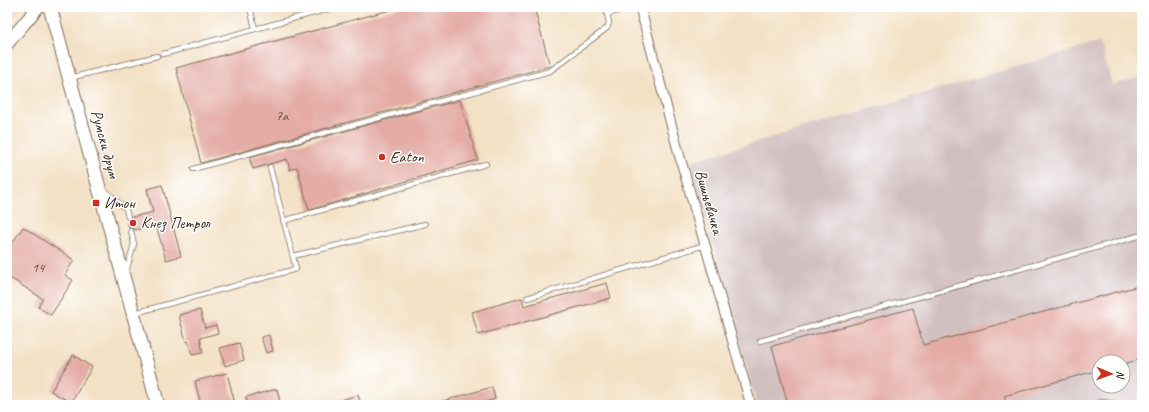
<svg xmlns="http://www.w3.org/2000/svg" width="1149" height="412" viewBox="0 0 1149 412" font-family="Caveat,sans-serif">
  <rect width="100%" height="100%" fill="#fff"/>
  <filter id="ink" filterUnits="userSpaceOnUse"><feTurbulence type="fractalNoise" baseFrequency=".025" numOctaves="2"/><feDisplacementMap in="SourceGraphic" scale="8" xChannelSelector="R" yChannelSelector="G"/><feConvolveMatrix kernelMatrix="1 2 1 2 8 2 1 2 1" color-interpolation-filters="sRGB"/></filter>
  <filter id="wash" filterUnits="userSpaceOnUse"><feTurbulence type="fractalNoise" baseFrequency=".012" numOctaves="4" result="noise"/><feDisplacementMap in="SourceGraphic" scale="16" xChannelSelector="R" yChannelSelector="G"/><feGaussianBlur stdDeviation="0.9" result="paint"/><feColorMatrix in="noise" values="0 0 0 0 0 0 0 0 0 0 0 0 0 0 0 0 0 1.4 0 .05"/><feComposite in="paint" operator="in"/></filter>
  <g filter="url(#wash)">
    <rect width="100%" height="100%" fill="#f3e1c5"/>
    <path fill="#f7d1c8" d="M7 7H21L15 18 7 14Z"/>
    <path fill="#d2bfc0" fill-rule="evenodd" d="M1100 42 1112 85 1142 77V405H757L691 161ZM1099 362H1123V386H1099Z"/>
    <g id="blocks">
      <path fill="#e4aca5" d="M401 7H534L550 66 201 163 176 68Z
        M460 100 478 160 309 210 297 167 290 170 287 159 253 169 249 157Z
        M162 185 181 256 166 260 156 225 135 230 132 228H129L127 221 130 220 132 217 153 212 147 189Z
        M23 227 74 260 65 275 73 280 51 315 38 307 43 299 7 276V251Z
        M607 283 611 298 478 335 472 312 522 298 524 306Z
        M1142 285V359L1123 364V362H1099V370L1004 396 1007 405H788L772 346 913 308 923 345Z
        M200 310 205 328 216 325 218 333 200 338 203 353 192 355 188 341 186 342 179 315Z
        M269 335 273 351 266 353 261 337Z
        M239 343 244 360 225 366 220 348Z
        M73 355 92 367 71 403 51 391Z
        M227 373 234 400 216 405H201L195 381Z
        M492 387 495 399 474 405H436V403Z
        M277 389 280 402 268 405H248L246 397Z
        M358 395 361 405H331V403Z"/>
    </g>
  </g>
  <g filter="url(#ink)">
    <use href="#blocks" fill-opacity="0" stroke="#7b6a58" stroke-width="1"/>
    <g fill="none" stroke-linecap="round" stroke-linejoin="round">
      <defs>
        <path id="service" d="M250 7 255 29
          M605 7 607 14 631 7
          M163 54 336 7
          M70 78 157 56
          M193 169 550 71 607 28 609 23 607 14
          M103 189 126 209 128 217
          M283 221 486 164
          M293 256 425 224
          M126 272 134 244 131 231
          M527 298 705 245
          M135 313 296 269 270 167
          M760 341 1142 235
          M1089 405 1102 402 1127 405
          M1130 405 1142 402"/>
        <path id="minor" d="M640 7 679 154 751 405"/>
        <path id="tertiary" d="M7 44 38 7"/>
        <path id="secondary" d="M50 7 158 405"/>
      </defs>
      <use href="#service" stroke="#7b6a58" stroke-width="6"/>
      <use href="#minor" stroke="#7b6a58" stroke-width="11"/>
      <use href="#tertiary" stroke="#7b6a58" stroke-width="14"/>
      <use href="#secondary" stroke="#7b6a58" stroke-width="15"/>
      <use href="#service" stroke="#fff" stroke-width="4.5"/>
      <use href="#minor" stroke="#fff" stroke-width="9"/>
      <use href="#tertiary" stroke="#fff" stroke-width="12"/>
      <use href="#secondary" stroke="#fff" stroke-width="13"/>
    </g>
  </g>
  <g fill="#c8321e" stroke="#fff" stroke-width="1.5">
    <circle cx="382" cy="157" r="4"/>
    <rect x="92" y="199" width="8" height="8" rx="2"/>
    <circle cx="133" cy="223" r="4"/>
  </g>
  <g text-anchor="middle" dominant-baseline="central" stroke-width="3" stroke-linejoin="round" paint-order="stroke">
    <g font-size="14" fill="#654a40">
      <text x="282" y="115">7a</text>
      <text x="38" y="267">14</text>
    </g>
    <g font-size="16" fill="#3b2a1e" stroke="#fff">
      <text transform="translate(105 144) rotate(75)">Румски друм</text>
      <text transform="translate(709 202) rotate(74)">Вишњевачка</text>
    </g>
    <g font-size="16" fill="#3b2a1e" stroke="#fff" text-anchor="start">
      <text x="390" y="157">Eaton</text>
      <text x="104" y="203">Итон</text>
      <text x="141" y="223">Кнез Петрол</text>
    </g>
  </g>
  <rect width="1149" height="412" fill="none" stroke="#fff" stroke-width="24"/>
  <g transform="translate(1111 374) rotate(92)"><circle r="19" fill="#ffffff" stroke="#b1aaa5"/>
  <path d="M0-3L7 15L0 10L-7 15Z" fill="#c8321e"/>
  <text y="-6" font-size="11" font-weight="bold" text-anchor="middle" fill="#3b2a1e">N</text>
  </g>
</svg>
